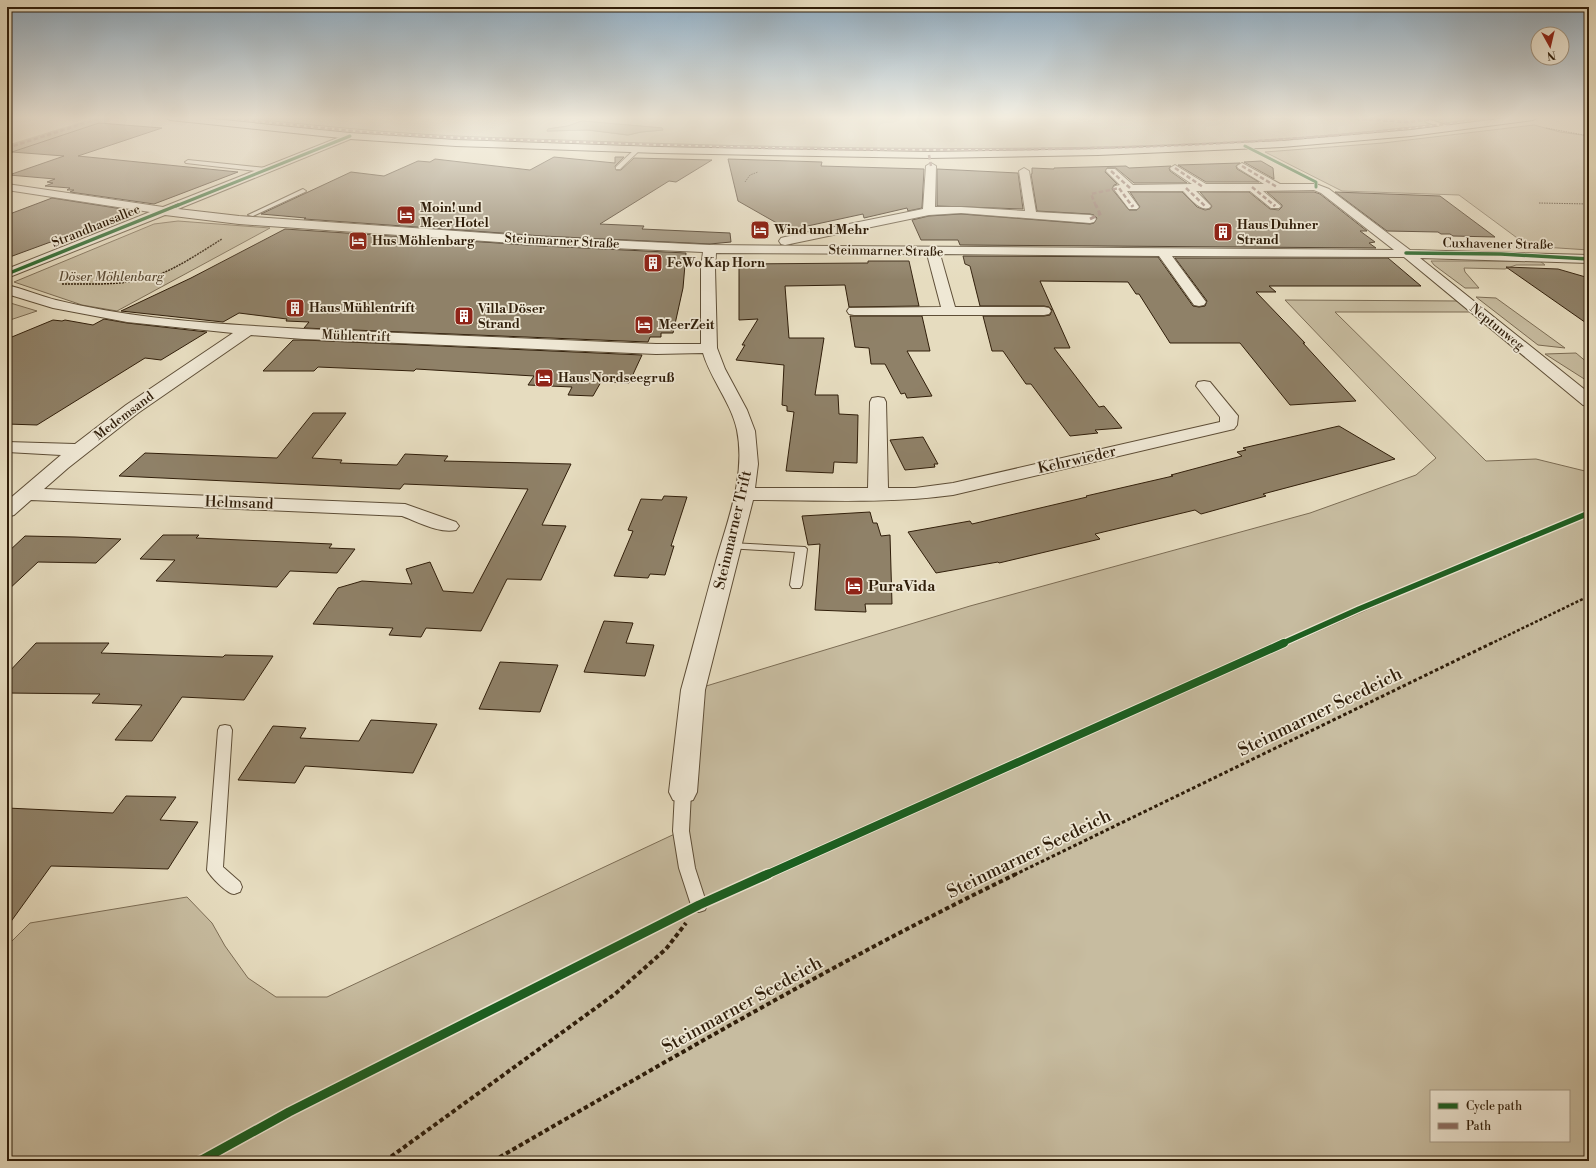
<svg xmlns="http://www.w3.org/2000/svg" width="1596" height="1168" viewBox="0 0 1596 1168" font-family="'Libre Bodoni',serif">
  <rect width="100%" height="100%" fill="#e6dcbf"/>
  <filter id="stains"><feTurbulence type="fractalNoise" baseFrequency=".005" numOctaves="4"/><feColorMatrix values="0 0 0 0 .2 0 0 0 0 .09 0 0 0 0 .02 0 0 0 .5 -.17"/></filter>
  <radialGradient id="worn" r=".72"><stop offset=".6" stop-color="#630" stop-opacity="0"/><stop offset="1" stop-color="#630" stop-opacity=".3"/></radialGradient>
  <path fill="#c7bca0" stroke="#7c6d55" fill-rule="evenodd" d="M234 117H1489C1284 147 1077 150 871 148 768 147 664 144 561 140 500 138 439 136 378 131 330 127 282 122 234 117ZM582 121 662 128 663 130 641 132 628 135 588 130 547 131 548 129 568 126Z
    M1534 125 1560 132 1589 136V250L1528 246 1459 195 1342 191 1265 152 1383 143Z
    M178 221 270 228 117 311 82 305 14 282 154 224Z
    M1431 261H1540L1545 265H1516L1505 269 1464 268 1465 272 1479 288H1465L1434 265Z
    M1476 297 1496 298 1565 348 1538 345Z
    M1285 300 1465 301 1478 312H1335L1486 461 1536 459 1589 472V1161H7V946L30 923 187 897 212 923 225 946 248 978 276 997H327L681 831 693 690 970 606 1310 513 1416 475 1436 458ZM1527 539 758 879 1359 609ZM1431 1091H1569V1141H1431Z
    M7 302 37 311 7 321Z
    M1576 353 1589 364V382L1545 354Z"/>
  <path fill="#a89b81" stroke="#786951" d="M582 121 662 128 663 130 641 132 628 135 588 130 547 131 548 129 568 126Z"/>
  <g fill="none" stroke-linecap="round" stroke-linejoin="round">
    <path fill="#a89b81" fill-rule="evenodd" d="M97 117H108L109 119 108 122 7 154V145Z"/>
  </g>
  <path fill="#8f8168" stroke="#301e0a" d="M99 123 162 128 78 156 238 172 154 204 70 192 74 190H67L70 188 45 186 53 183 47 182 55 179 9 175 64 156 12 152Z
    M554 157 615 163V157H624L615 166 616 170H621L634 158 712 160 676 182 669 181 600 224 644 226 642 229 730 233 731 242 710 244 543 236 304 219 306 218 261 214 351 172 384 176 418 161 430 162 435 159 530 170Z
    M728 159 822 162 821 166 924 169 922 208 908 211 907 208 864 218 863 214 789 230 738 201Z
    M1261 161 1273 168 1274 179 1244 162Z
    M1240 163 1236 166 1237 169 1259 182H1206L1178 165Z
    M1126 166 1129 168 1171 166 1169 168 1170 171 1187 183H1134L1116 168H1107L1105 172 1117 184 1114 185 1112 189 1129 210H1137L1140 207 1130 192H1182L1197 207 1205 210 1210 209 1212 206 1200 192H1249L1270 209 1279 210 1282 207V205L1267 192H1314L1320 194 1367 231H1360L1375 242 1369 243 1376 248 960 245 958 240H921L912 220 929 216 961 214 1090 224 1094 223 1097 218 1094 215 1090 214 1037 211 1031 174H1032V168L1054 169V168Z
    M937 169 1018 173 1023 209 937 206Z
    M1335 192 1440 196 1495 237 1453 236 1450 234H1441L1438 232 1387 231Z
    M52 198 135 211 7 258V215Z
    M285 229 543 246 686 253 683 288 673 333H661V337H650L648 342 304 328 309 322 286 321 287 319 239 313 223 322 121 311 191 278Z
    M963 256 1158 257 1193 306 1199 307 1205 306 1207 301 1175 258H1388L1421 286H1269L1276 292H1256L1305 343H1303L1356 401 1290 405 1240 343H1170L1139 294H1136L1128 282 1040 281 1070 348H1054L1099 407 1104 406 1122 428 1095 430 1098 433 1070 436 1031 384H1026L1003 351H992L983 316H1044L1050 315 1052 310 1049 307 1044 306H980L970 266 965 264Z
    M868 261H909L919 306 849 307 845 285 785 286 789 338H824L815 395H838L839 414 858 415 857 463 834 462 833 473 786 471 794 412 787 411V406L782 405 784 365 736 360 745 345H742L758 319 739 320V264L868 263Z
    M1506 267 1558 269 1589 278V325Z
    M850 316H922L930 351H907L932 396 907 398 905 393 901 394 885 364H871L869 348 855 347Z
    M104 319 127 323 207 332 161 360 145 358 37 425 7 424V339L53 320 62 321 65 320 93 325Z
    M293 340H304L642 355 629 383 601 382 593 396 568 395 572 387 528 385 534 376 416 369 414 371 318 367 314 371H263Z
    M313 413H346L312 458 342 460 340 463 397 465 405 454 448 456 444 461 571 464 542 525 566 526 541 580 507 579 481 631 426 628 421 637 389 635 393 628 313 624 338 588 362 581 412 584 406 569 430 562 443 591 473 593 528 489 404 484 400 489 119 476 145 453 277 458Z
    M1339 426 1395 459 1263 494 1266 496 1201 514 1195 510 1095 534 1100 539 999 563 998 562 936 573 908 532 970 521 972 524 1087 497 1086 496 1173 476 1171 475 1242 456 1237 452 1246 450 1243 448Z
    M923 437 938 464H934L935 467 905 470 890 440Z
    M664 496 687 497 671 546H674L665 575 650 574 648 578 614 576 633 531 628 530 641 499 662 500Z
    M870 512 873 523H877L881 536 890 535 892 604H865L866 612 815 610 820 544 808 545 802 516Z
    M163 535H199L196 538 332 544 329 548 355 549 337 573 290 571 277 587 156 581 175 560 140 559Z
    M25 536 75 537 121 539 96 563 38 562 7 591V553Z
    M604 621 633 623 626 643 654 645 645 676 584 672Z
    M36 643H109L101 653 223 657 225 655 273 656 244 700 182 697 152 741 115 740 142 705 92 703 100 694 7 693V674Z
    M500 662 558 665 540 712 479 709Z
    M371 720 437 724 413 773 305 766 295 783 238 780 273 726 306 728 300 738 359 741Z
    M126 796 176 797 160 820 198 822 168 869 51 866 7 927V808L113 813Z"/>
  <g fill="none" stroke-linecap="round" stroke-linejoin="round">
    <defs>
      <path id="lane" d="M1428 119 1452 127 1453 128 1450 130 1426 122 1425 121Z
        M636 148 641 149 620 169H616V167Z
        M188 160 266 168 269 170 266 172 186 163 185 162Z
        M303 189 306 191 305 192 253 216 248 215Z
        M731 543 805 547 807 549 802 585 800 588H792L790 585 795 552 727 548 725 546 727 544Z
        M225 725 230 726 232 730 223 867 240 882 242 887 240 892C239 892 235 894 234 894 227 894 210 876 207 870L218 730 220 726Z
        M683 786 688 788 691 792 689 831 695 868 707 905 705 910 699 912 693 910 691 905 679 868 673 831 675 792 678 788Z"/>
      <path id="street" d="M350 133 355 136 353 138 178 209 239 216 543 237 710 245 1394 250 1321 193 1314 190 1263 191 1281 206 1279 208H1271L1250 191H1196L1211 206 1209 208C1199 211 1190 198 1183 191H1127L1139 207 1137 209H1129L1113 188 1115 186 1120 185 1106 171 1107 169H1115L1133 185 1192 184 1171 170 1170 168 1175 165 1206 184H1264L1238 168 1237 166 1242 163 1280 184H1316L1329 189 1410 250 1589 255V263L1420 258 1589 393V406L1583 405 1404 257 1172 256 1206 302 1204 305 1199 306 1194 305 1159 256 940 254 955 307H1044L1049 308 1051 311 1049 314 1044 315H854L849 314 847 311 849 308 941 307 927 254 716 253 715 268 717 348 725 369 747 410 755 431 758 464 755 488H868L870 402 872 398 878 397 884 398 886 402 888 488H915L953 483 1220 422V417L1196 386 1198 382 1204 381 1210 382 1238 416 1237 425 1234 429 953 495C887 504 820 500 753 500L705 690 697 792 693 800 683 803 673 800 669 792 681 690C693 647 704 604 716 561 728 519 746 475 737 430 731 402 711 380 703 353L656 354 304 339 251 335 138 413 68 468 44 489 405 504 456 522 459 526 456 530C440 534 418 522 402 516L31 500 14 515 7 517V501L61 455 7 452V442L75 444 126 405 233 333 127 322 53 308 7 294V285C24 289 40 296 56 300 136 320 222 324 304 329L656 344H701V268L703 252 543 245 239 224 165 215 7 278V269L150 212 7 190V184L163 207Z
        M931 163 936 166 935 207H961L1025 211 1019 171 1024 168 1029 171 1036 212 1090 215 1094 216 1096 219 1094 222 1090 223 961 213 929 215 785 245 781 244 779 241 781 238 785 237 923 209 926 166Z"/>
      <path id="secondary" d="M165 117H194L350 133 456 140 659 147 929 152 1098 149 1282 141 1411 130 1514 117H1538L1533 120 1411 136 1282 147 1098 155 929 158 659 153 456 146 350 139 170 120Z"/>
    </defs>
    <use href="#lane" stroke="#5e4e37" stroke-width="2"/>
    <use href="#street" stroke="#5e4e37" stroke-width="2"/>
    <use href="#secondary" stroke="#301e0a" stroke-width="2"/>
    <path stroke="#301e0a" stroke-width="1" stroke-dasharray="1.5 1" stroke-linecap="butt" d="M1546 128 1589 136
      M745 182 750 175 758 172
      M1539 203 1589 204"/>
    <path stroke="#301e0a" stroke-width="1.5" stroke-dasharray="2 1" stroke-linecap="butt" d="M62 284C95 284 129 286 160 274 179 267 204 250 222 239"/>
    <path stroke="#301e0a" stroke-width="2.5" stroke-dasharray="3 2" stroke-linecap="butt" d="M1490 644 1589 596"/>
    <path stroke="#301e0a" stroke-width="3" stroke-dasharray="3.5 2.5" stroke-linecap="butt" d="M1014 875 1492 643"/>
    <path stroke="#301e0a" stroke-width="4" stroke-dasharray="4.5 3" stroke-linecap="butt" d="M385 1161 615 994 666 949 686 923
      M493 1161C665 1062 837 961 1016 874"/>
    <use href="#lane" fill="#efe8d5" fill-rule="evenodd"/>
    <use href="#street" fill="#efe8d5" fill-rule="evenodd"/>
    <use href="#secondary" fill="#efe8d5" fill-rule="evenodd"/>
    <path stroke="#8d6e63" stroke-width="2.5" stroke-dasharray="4.5 2.5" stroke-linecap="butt" d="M216 117C270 122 323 129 377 133 443 138 510 140 577 142 661 145 745 148 829 149 1053 152 1277 148 1499 117
      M1327 117 1409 122 1457 117
      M7 148 104 117
      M929 155 931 166
      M1242 166 1277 187
      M1175 168 1203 187
      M1111 171 1130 188
      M1252 187 1275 206
      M1186 188 1205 206
      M1096 206 1091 194 1119 188 1132 206"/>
    <path stroke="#8d6e63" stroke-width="3" stroke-dasharray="6 3" stroke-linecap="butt" d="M1132 205 1133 207
      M1274 205 1275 206
      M1090 219 1100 214 1096 205"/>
    <defs>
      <path id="cycleway-far4" d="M1245 146 1316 182V187
        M176 206 350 136"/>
      <path id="cycleway-far3" d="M1406 253 1501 254 1589 259
        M7 274 178 205"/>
      <path id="cycleway-far2" d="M1281 644 1359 609 1589 513"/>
      <path id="cycleway-far1" d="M766 875 1284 643"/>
      <path id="cycleway" d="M200 1161 289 1112 699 905 768 874"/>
    </defs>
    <use href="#cycleway-far4" stroke="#efe8d5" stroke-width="4"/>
    <use href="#cycleway-far3" stroke="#efe8d5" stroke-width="5"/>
    <use href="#cycleway-far2" stroke="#efe8d5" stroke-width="8"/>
    <use href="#cycleway-far1" stroke="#efe8d5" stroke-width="10"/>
    <use href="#cycleway" stroke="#efe8d5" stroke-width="12"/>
    <use href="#cycleway-far4" stroke="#1b5e20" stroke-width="3"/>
    <use href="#cycleway-far3" stroke="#1b5e20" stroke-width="3.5"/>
    <use href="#cycleway-far2" stroke="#1b5e20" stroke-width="5.5"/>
    <use href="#cycleway-far1" stroke="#1b5e20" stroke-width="8"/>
    <use href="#cycleway" stroke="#1b5e20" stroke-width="9"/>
  </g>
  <linearGradient id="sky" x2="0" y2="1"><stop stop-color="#8eaabf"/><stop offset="0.42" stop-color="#f4efe2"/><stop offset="1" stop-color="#f4efe2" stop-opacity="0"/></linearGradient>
  <rect width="1596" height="280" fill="url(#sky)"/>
  <defs>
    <symbol id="hotel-square" viewBox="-11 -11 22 22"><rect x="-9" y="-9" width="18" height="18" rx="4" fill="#8f2418" stroke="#efe8d5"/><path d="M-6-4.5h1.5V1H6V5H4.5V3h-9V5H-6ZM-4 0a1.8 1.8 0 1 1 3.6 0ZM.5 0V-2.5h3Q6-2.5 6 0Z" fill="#fff"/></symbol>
    <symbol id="building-square" viewBox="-11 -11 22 22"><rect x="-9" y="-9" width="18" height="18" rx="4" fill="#8f2418" stroke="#efe8d5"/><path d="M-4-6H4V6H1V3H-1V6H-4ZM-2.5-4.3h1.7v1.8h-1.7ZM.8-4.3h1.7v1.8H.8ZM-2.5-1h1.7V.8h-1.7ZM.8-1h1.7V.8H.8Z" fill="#fff"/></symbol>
  </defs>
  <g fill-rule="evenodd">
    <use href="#hotel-square" x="395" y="204" width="22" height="22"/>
    <use href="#hotel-square" x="749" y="219" width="22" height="22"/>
    <use href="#building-square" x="1212" y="221" width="22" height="22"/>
    <use href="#hotel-square" x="347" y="230" width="22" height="22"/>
    <use href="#building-square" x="642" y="252" width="22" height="22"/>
    <use href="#building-square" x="284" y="297" width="22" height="22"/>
    <use href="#building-square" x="453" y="305" width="22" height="22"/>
    <use href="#hotel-square" x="633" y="314" width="22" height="22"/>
    <use href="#hotel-square" x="533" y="367" width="22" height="22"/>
    <use href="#hotel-square" x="843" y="575" width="22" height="22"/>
  </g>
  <g text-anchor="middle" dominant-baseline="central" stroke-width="3.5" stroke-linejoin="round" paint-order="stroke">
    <g font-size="13" font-weight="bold" fill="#301e0a" stroke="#efe8d5" text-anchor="start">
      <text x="420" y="208">Moin! und<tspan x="420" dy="15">Meer Hotel</tspan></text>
      <text x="1237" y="225">Haus Duhner<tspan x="1237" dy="15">Strand</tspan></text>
      <text x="774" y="230">Wind und Mehr</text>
      <text x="372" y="241">Hus Möhlenbarg</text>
      <text x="667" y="263">FeWo Kap Horn</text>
      <text x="309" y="308">Haus Mühlentrift</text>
      <text x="478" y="309">Villa Döser<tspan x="478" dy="15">Strand</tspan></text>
      <text x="658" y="325">MeerZeit</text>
      <text x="558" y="378">Haus Nordseegruß</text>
    </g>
    <g font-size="13" fill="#301e0a" stroke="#efe8d5">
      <text transform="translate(96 226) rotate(-22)">Strandhausallee</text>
      <text transform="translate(562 241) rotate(3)">Steinmarner Straße</text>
      <text transform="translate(1498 244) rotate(1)">Cuxhavener Straße</text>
      <text transform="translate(886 251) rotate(1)">Steinmarner Straße</text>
      <text transform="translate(1497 327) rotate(39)">Neptunweg</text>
      <text transform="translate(356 336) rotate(2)">Mühlentrift</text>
      <text transform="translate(124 416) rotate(-37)">Medemsand</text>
    </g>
    <g font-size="13" font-style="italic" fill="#5d4d37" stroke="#efe8d5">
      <text x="111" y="277">Döser Möhlenbarg</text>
    </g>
    <g font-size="15" fill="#301e0a" stroke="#efe8d5">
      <text transform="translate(1077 460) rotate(-13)">Kehrwieder</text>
      <text transform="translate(239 503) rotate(2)">Helmsand</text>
      <text transform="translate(733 530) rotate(-77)">Steinmarner Trift</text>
    </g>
    <g font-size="15" font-weight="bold" fill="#301e0a" stroke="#efe8d5" text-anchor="start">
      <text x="868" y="586">PuraVida</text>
    </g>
    <g font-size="18" fill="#301e0a" stroke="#efe8d5">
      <text transform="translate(1320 712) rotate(-26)">Steinmarner Seedeich</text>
      <text transform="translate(1029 854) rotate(-26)">Steinmarner Seedeich</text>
      <text transform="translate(742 1005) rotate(-29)">Steinmarner Seedeich</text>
    </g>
  </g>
  <rect width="1596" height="1168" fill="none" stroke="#e6dcbf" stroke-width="24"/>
  <rect x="8" y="8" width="1580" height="1152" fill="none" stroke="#301e0a" stroke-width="2"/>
  <rect x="12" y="12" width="1572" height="1144" fill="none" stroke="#301e0a"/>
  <rect x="1430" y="1090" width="140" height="52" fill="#efe8d5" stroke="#a39784"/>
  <rect x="1438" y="1103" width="20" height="6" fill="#1b5e20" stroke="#a39784"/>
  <text x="1466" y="1110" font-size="12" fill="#301e0a">Cycle path</text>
  <rect x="1438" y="1123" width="20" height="6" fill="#8d6e63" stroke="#a39784"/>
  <text x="1466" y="1130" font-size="12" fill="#301e0a">Path</text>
  <g transform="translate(1550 46) rotate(172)"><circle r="19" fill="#efe8d5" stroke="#a39784"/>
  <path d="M0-3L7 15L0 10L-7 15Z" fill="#8f2418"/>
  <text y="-6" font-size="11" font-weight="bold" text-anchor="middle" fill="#301e0a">N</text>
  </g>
  <rect width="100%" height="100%" filter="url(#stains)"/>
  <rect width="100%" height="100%" fill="url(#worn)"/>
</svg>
